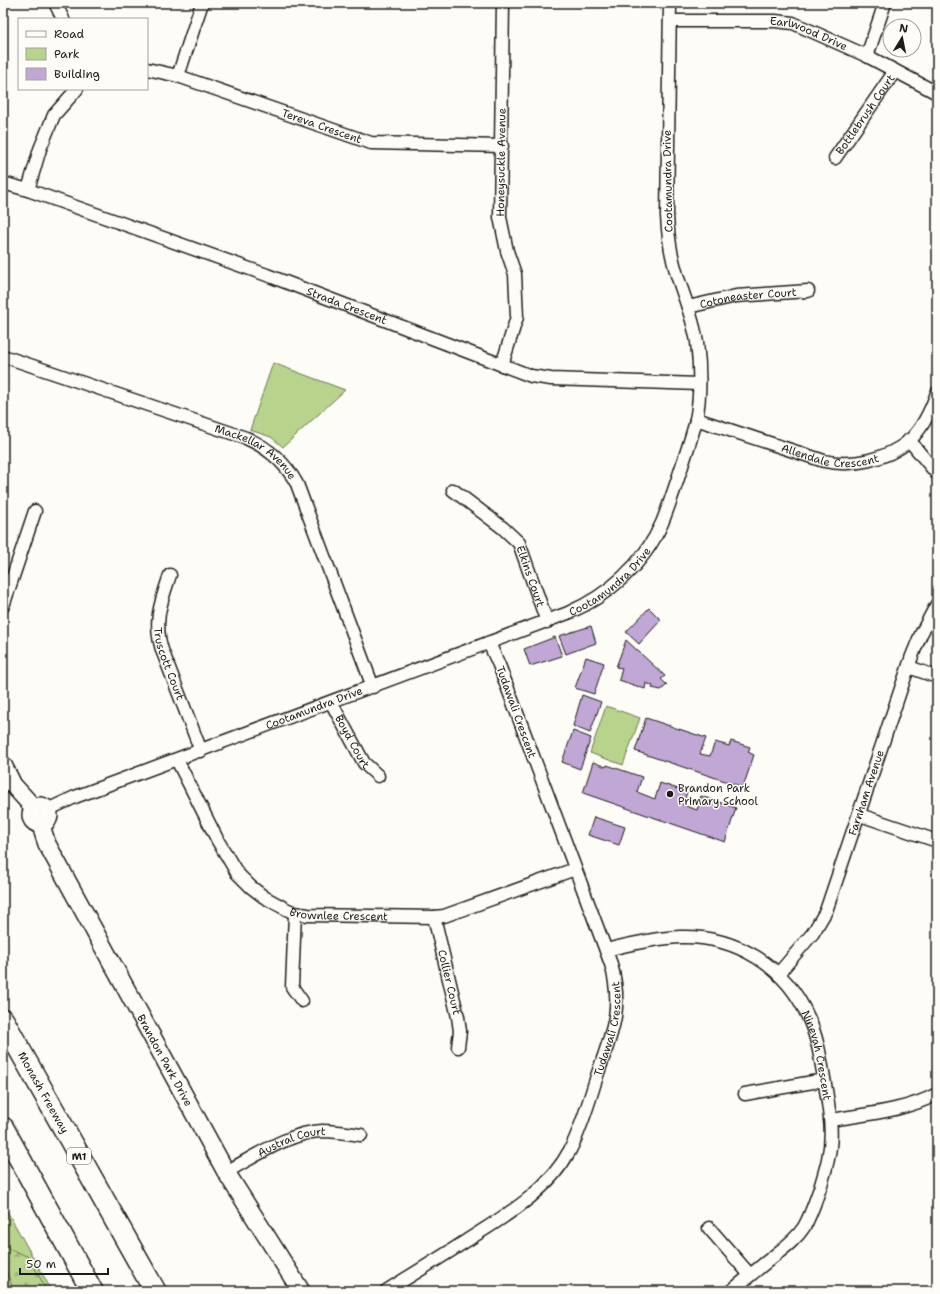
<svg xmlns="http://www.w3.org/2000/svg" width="940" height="1294" viewBox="0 0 940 1294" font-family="'Shantell Sans',sans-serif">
  <defs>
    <pattern id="forest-firs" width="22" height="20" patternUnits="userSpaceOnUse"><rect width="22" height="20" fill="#b8d48c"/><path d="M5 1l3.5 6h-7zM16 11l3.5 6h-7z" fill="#9eb578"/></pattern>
  </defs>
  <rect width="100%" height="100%" fill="#fdfcf7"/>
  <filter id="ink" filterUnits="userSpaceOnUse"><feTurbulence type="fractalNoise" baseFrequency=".025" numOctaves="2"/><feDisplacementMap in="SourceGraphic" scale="8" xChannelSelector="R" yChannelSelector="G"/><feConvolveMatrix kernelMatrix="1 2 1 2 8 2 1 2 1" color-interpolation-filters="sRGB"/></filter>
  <g filter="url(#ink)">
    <path fill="#b8d48c" stroke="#6a7854" d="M273 363 345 390 283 447 271 437 250 430Z
      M606 706 640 718 623 765 590 753Z
      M3 1204 52 1291H3Z"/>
    <path fill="url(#forest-firs)" stroke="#6a7854" d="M3 1246 29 1257 47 1291H38L33 1287 18 1291H14L3 1263Z"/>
    <path fill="#c1a7d5" stroke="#1c1c1c" d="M649 608 661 620 639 644 626 632Z
      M591 626 596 643 566 654 559 636Z
      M555 637 562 656 530 666 524 649Z
      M626 640 665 676 661 679 667 685 661 690 652 688 653 686 646 683 645 689 619 680 622 668 616 667Z
      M586 657 604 663 594 694 575 688Z
      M582 695 601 702 590 733 573 726Z
      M646 718 706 738 700 754 710 756 715 742 729 746 731 741 750 747 748 752 754 755 743 787 635 751Z
      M573 731 591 738 580 769 562 762Z
      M593 762 606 767 607 765 642 777 637 792 655 799 660 783 687 792 683 805 697 810 701 796 736 808 725 842 583 793Z
      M594 817 625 827 619 845 588 835Z"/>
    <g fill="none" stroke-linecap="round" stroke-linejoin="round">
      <defs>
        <g id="street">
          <path d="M55 3 63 19"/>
          <path id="s1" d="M670 21H775L793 23 867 56 937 93"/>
          <path d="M867 56 885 3"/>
          <path id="s2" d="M147 69 178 76 371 143 502 146"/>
          <path d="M178 76 202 3"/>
          <path id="s3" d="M835 158 895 71"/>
          <path id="s4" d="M3 183 28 190 267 275 531 376 551 379 699 384"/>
          <path d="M28 190 40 149 54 115 77 89"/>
          <path id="s5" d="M688 307 736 296 808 291"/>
          <path id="s6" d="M3 356 246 438C269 448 285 462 297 484L373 687"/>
          <path id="s7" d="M502 365 517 317 515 274 507 251 500 217 503 3"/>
          <path id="s8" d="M696 419 824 461C852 467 886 460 909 441 922 429 931 410 937 393"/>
          <path d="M909 440 937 474"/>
          <path id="s9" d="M453 490 503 528 519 543 547 622"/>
          <path id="s10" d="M170 575C161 602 153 621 162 650L201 751"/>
          <path d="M3 606 35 511"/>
          <path d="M909 667 937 677"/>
          <path id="s11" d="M331 702 364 763 378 776"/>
          <path id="s12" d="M177 760 218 841 237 873 251 887 264 897 286 909 295 913 308 915 434 917 444 916 575 869"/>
          <path id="s13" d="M47 810 75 797 568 613C608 596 644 564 662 523 669 506 675 487 681 469 686 453 692 437 696 420 701 394 700 367 697 342 693 318 684 297 677 275 671 256 668 236 667 216L670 3"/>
          <path d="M860 815 937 841"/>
          <path d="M295 913 292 987 302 1001"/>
          <path id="s14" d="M434 917 458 1017 460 1031 458 1047"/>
          <path id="s15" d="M606 950C630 944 655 938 680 937 735 935 786 966 808 1017 818 1038 821 1061 825 1084 829 1109 834 1134 828 1159 826 1169 823 1178 820 1188 815 1202 811 1215 804 1227 795 1241 781 1250 769 1260 756 1270 744 1281 731 1291"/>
          <path id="s16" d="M779 973 813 933 826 911 912 656 921 634 937 604"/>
          <path d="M745 1094 824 1080"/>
          <path d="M831 1120C866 1114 905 1111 937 1094"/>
          <path id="s17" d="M226 1172C254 1157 290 1132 322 1131 335 1131 348 1133 361 1135"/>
          <path d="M709 1228 750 1275"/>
          <path id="s18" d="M386 1291C413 1274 440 1258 466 1241 505 1216 548 1192 570 1150 583 1125 590 1097 599 1070 613 1030 623 1007 611 964L499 665 489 643"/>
        </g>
        <g id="secondary">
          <path d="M3 765 13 785 34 808"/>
          <circle cx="40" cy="815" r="9"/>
          <path id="s19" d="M42 823 43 832 47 844 226 1172 301 1291"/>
        </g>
        <g id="highway">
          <path id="s20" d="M3 1020 155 1291"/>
          <path d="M3 1128 92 1291"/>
        </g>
      </defs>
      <use href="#street" stroke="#1c1c1c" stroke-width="15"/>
      <use href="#secondary" stroke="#1c1c1c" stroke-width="20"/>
      <use href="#highway" stroke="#1c1c1c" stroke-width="24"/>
      <path stroke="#1c1c1c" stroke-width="2" stroke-dasharray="3 3" stroke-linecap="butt" d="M3 1277 9 1291"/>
      <use href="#street" stroke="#fdfcf7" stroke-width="12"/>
      <use href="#secondary" stroke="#fdfcf7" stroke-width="17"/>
      <use href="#highway" stroke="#fdfcf7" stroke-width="21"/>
    </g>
  </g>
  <circle fill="#1c1c1c" stroke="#fdfcf7" stroke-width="1.5" cx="670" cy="794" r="4"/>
  <g text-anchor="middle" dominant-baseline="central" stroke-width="3" stroke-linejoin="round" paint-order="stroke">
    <rect fill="#fdfcf7" stroke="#605f5e" stroke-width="1" x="67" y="1148" width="24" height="16" rx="3"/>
    <g font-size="10" font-weight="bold" fill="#1c1c1c">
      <text x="79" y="1156">M1</text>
    </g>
    <g font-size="11" fill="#1c1c1c" stroke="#fdfcf7">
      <text stroke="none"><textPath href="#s1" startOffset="141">Earlwood Drive</textPath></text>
      <text stroke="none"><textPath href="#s3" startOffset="53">Bottlebrush Court</textPath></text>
      <text stroke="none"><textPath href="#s2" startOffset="184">Tereva Crescent</textPath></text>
      <text stroke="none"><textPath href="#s7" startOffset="207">Honeysuckle Avenue</textPath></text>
      <text transform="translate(668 181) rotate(-91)">Cootamundra Drive</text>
      <text stroke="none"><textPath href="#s5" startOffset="61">Cotoneaster Court</textPath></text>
      <text stroke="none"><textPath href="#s4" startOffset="365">Strada Crescent</textPath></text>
      <text stroke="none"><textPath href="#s8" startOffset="140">Allendale Crescent</textPath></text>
      <text stroke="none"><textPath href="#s6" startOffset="272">Mackellar Avenue</textPath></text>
      <text stroke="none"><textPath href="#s9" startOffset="120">Elkins Court</textPath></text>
      <text stroke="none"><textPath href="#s13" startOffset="610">Cootamundra Drive</textPath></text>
      <text stroke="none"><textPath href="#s10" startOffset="92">Truscott Court</textPath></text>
      <text stroke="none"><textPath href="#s13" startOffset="286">Cootamundra Drive</textPath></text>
      <text transform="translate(516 712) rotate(70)">Tudawali Crescent</text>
      <text stroke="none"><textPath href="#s11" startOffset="45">Boyd Court</textPath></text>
      <text stroke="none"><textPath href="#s16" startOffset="203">Farnham Avenue</textPath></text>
      <text stroke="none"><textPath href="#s12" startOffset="243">Brownlee Crescent</textPath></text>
      <text stroke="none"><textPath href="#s14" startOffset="67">Collier Court</textPath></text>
      <text stroke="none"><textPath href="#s18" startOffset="362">Tudawali Crescent</textPath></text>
      <text stroke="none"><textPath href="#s15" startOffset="275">Ninevah Crescent</textPath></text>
      <text stroke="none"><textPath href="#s19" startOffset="268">Brandon Park Drive</textPath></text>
      <text stroke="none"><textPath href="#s20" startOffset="83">Monash Freeway</textPath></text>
      <text stroke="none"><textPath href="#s17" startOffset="73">Austral Court</textPath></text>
    </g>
    <g font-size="11" fill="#1c1c1c" stroke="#fdfcf7" text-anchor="start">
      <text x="678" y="788">Brandon Park<tspan x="678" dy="13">Primary School</tspan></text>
    </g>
  </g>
  <rect width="940" height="1294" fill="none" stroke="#fdfcf7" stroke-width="16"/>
  <rect x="8" y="8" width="924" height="1278" fill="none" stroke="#1c1c1c" stroke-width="1.5" filter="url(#ink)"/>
  <rect x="18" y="18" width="130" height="72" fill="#fdfcf7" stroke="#a3a29f"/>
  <rect x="26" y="31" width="20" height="6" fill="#fdfcf7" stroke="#a3a29f"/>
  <text x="54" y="38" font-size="12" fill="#1c1c1c">Road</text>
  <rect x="26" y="48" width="20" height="12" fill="#b8d48c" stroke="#a3a29f"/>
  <text x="54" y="58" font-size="12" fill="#1c1c1c">Park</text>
  <rect x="26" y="68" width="20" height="12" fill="#c1a7d5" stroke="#a3a29f"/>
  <text x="54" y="78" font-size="12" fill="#1c1c1c">Building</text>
  <g transform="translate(902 38) rotate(10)"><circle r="19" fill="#fdfcf7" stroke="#a3a29f"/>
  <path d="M0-3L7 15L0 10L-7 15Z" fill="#1c1c1c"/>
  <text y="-6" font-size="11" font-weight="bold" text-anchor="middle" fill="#1c1c1c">N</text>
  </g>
  <path d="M20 1268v6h88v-6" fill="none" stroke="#1c1c1c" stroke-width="2"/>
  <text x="26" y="1268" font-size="12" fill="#1c1c1c" stroke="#fdfcf7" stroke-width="3" paint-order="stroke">50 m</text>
</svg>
